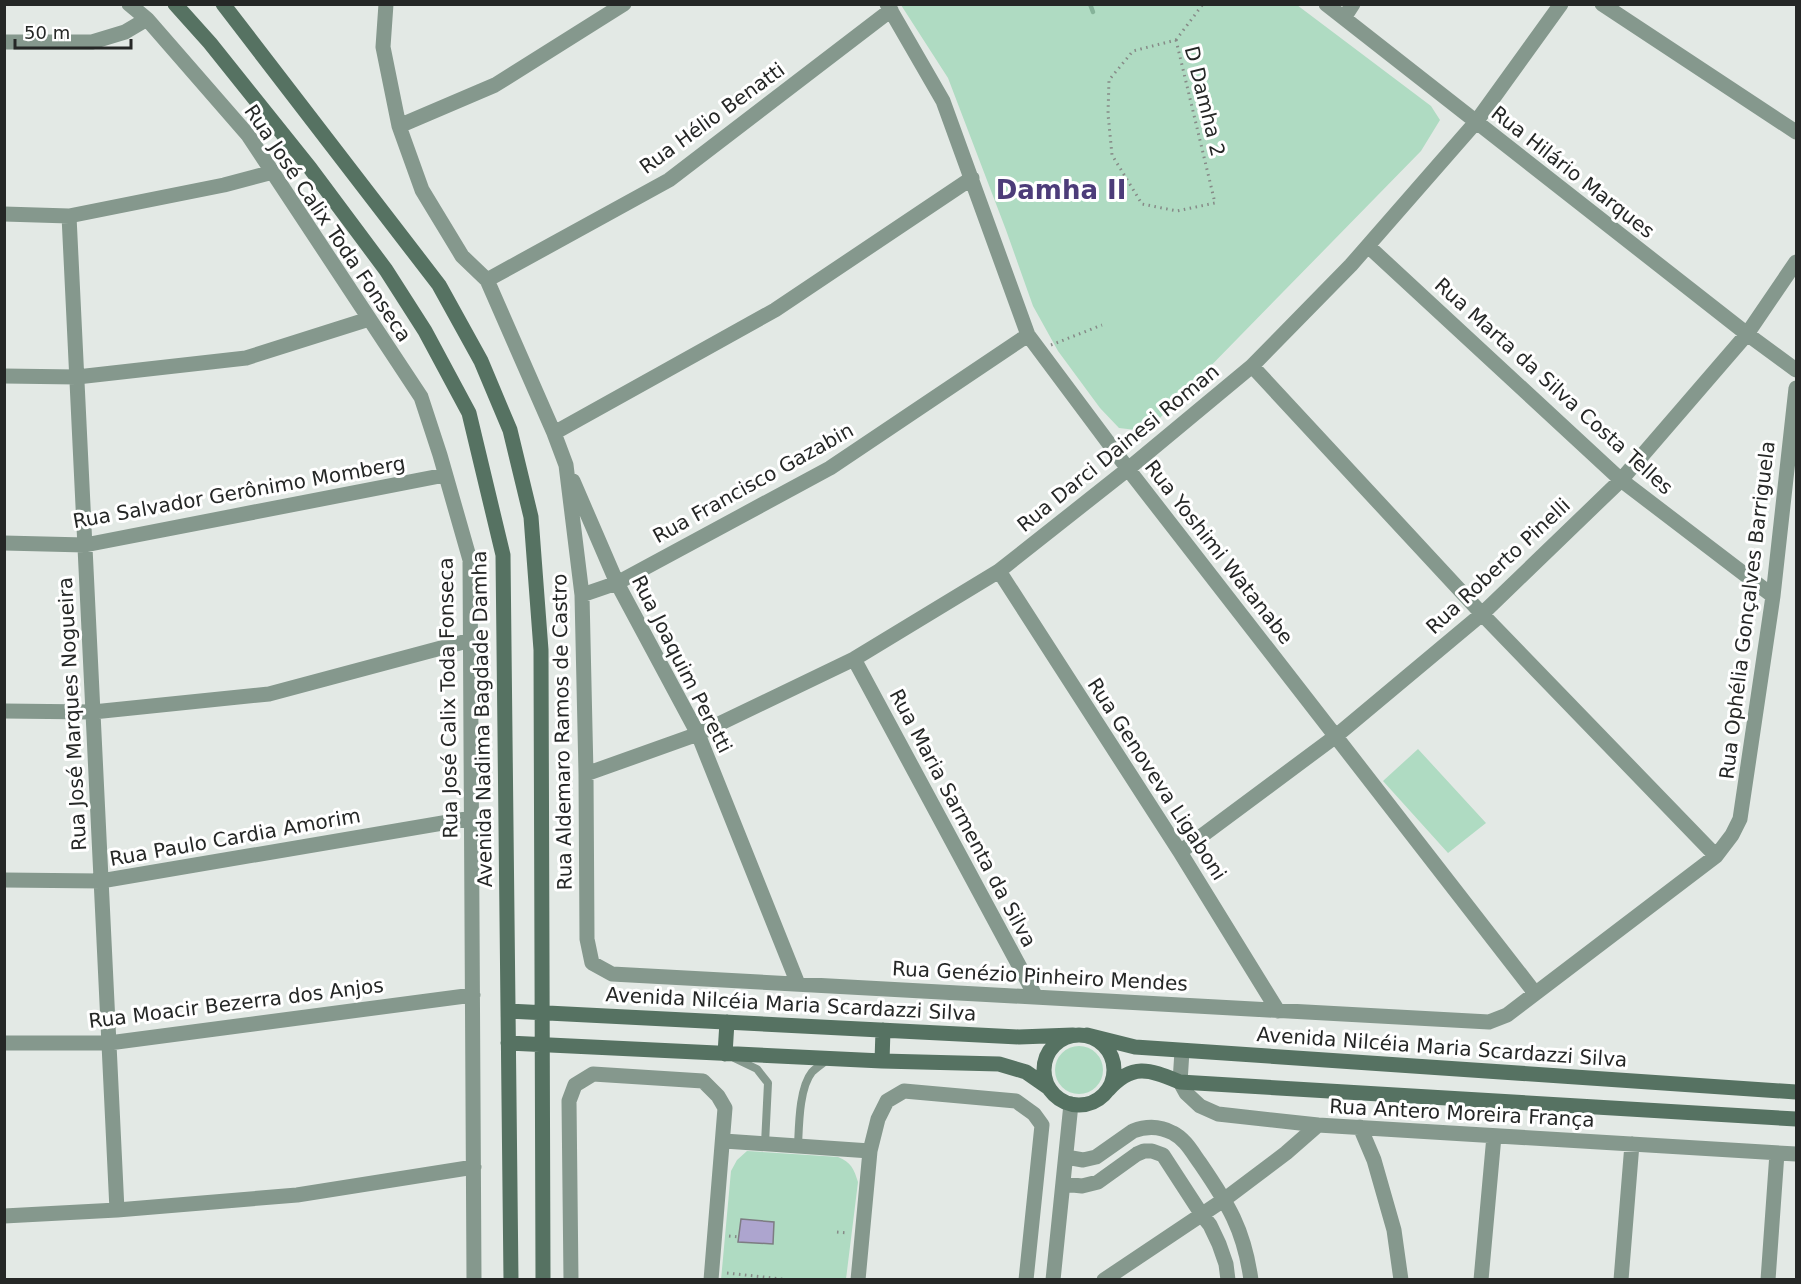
<svg xmlns="http://www.w3.org/2000/svg" width="1801" height="1284" viewBox="0 0 1801 1284" font-family="'DejaVu Sans',sans-serif">
  <rect width="100%" height="100%" fill="#e3e9e5"/>
  <path fill="#afdbc2" d="M901 5H1297L1431 106 1440 120 1421 151 1152 426 1136 430 1119 428 1100 408 1058 351 1033 306 1006 230 948 78Z
    M1418 749 1486 823 1448 853 1383 781Z
    M1055 1070a24 24 0 1 1 48 0a24 24 0 1 1-48 0Z
    M747 1151 838 1157C851 1162 854 1169 858 1182L846 1279 721 1280 731 1171 737 1160Z"/>
  <g fill="none" stroke-linecap="round" stroke-linejoin="round">
    <path stroke="#86b39a" stroke-width="4.5" d="M1090 4 1093 12"/>
  </g>
  <path fill="#ada5cf" stroke="#7d7c82" stroke-width="1.5" d="M741 1219 774 1222 773 1244 738 1242Z"/>
  <g fill="none" stroke-linecap="round" stroke-linejoin="round">
    <path stroke="#868a87" stroke-width="3" stroke-dasharray="1.5 4.5" stroke-linecap="butt" d="M1176 40 1215 203 1177 211 1142 204 1112 155 1108 114 1109 80 1133 51Z
      M1176 40 1203 4
      M1051 345 1102 325
      M837 1232 848 1233
      M729 1236 739 1237
      M727 1273 791 1280"/>
    <path stroke="#85988d" stroke-width="8" d="M734 1058 757 1069 768 1083 765 1144
      M798 1146C799 1126 799 1088 812 1072 816 1068 822 1064 827 1060"/>
    <path stroke="#85988d" stroke-width="15" d="M129 4 147 19 248 135 421 397 440 455 470 560 474 1280
      M386 4 383 47 399 126 422 190 462 256 487 280 554 433 566 465 582 595 586 774 587 939 592 963 612 974 1489 1022 1507 1015 1716 856 1732 835 1740 819 1773 596 1796 388
      M887 4 943 101 1028 335 1128 469 1535 993
      M1326 4 1747 334 1796 370
      M1602 4 1796 132
      M1344 18 1353 4
      M4 42H92L125 32 147 19
      M399 126 495 85 624 4
      M4 214 69 216 224 185 273 172
      M69 216 117 1210
      M1368 246 1621 480 1773 596
      M487 280 669 180 891 10
      M1252 366 1482 614 1716 856
      M4 376 77 377 246 358 369 319
      M554 433 775 310 972 178
      M573 481 617 583 698 734 798 984
      M4 543 85 545 445 475
      M999 571 1180 852 1278 1011
      M582 595 617 583 830 468 1028 335
      M854 659 1036 997
      M4 711 93 712 269 694 471 640
      M586 774 698 734 854 659 999 571 1128 469 1252 366 1351 265 1476 122 1561 4
      M1180 852 1336 736 1482 614 1621 480 1747 334 1796 262
      M4 880 101 881 472 818
      M4 1043H109L473 995
      M1182 1051 1180 1082 1186 1093 1200 1106 1218 1114 1318 1125
      M1360 1127 1374 1160 1394 1230 1401 1280
      M724 1141 870 1151
      M1066 1157 1083 1160 1096 1157 1133 1131C1146 1126 1160 1126 1173 1133 1185 1139 1192 1152 1200 1163 1228 1204 1244 1229 1251 1280
      M1063 1184 1082 1186 1098 1182 1137 1154 1144 1151H1152L1163 1155 1202 1215 1210 1225 1219 1244 1226 1264 1228 1280
      M4 1216 117 1210 297 1195 474 1167
      M571 1280 569 1101 575 1085 593 1074 703 1081 718 1096 725 1108 711 1280
      M858 1280 870 1151 878 1119 887 1101 904 1091 1016 1101 1034 1114 1042 1125 1026 1280
      M1053 1280 1071 1104
      M1104 1280 1225 1199 1286 1153 1318 1125 1796 1154
      M1481 1280 1494 1136
      M1621 1280 1632 1144
      M1768 1280 1777 1153"/>
    <path stroke="#567262" stroke-width="15" d="M175 4 210 43 310 168 386 270 425 331 469 413 503 555 511 1280
      M223 4 439 285 481 361 510 430 531 517 541 650 543 1280
      M508 1011 1019 1037 1073 1035
      M1044 1070a35 35 0 1 1 70 0a35 35 0 1 1-70 0Z
      M1087 1035 1135 1047 1796 1092
      M508 1043 882 1061 999 1064 1026 1072 1049 1088
      M725 1054 727 1022
      M882 1061 883 1030
      M1108 1090C1133 1062 1150 1070 1180 1082L1796 1119"/>
  </g>
  <g text-anchor="middle" dominant-baseline="central" stroke-width="6" stroke-linejoin="round" paint-order="stroke">
    <g font-size="20" fill="#252726" stroke="#fff">
      <text transform="translate(1205 101) rotate(76)">D Damha 2</text>
      <text transform="translate(712 118) rotate(-36)">Rua Hélio Benatti</text>
      <text transform="translate(1573 172) rotate(38)">Rua Hilário Marques</text>
      <text transform="translate(328 223) rotate(56)">Rua José Calix Toda Fonseca</text>
      <text transform="translate(1554 386) rotate(42)">Rua Marta da Silva Costa Telles</text>
      <text transform="translate(1118 448) rotate(-39)">Rua Darci Dainesi Roman</text>
      <text transform="translate(753 483) rotate(-29)">Rua Francisco Gazabin</text>
      <text transform="translate(239 492) rotate(-10)">Rua Salvador Gerônimo Momberg</text>
      <text transform="translate(1219 552) rotate(52)">Rua Yoshimi Watanabe</text>
      <text transform="translate(1498 566) rotate(-43)">Rua Roberto Pinelli</text>
      <text transform="translate(1747 610) rotate(-83)">Rua Ophélia Gonçalves Barriguela</text>
      <text transform="translate(682 664) rotate(63)">Rua Joaquim Peretti</text>
      <text transform="translate(448 698) rotate(-91)">Rua José Calix Toda Fonseca</text>
      <text transform="translate(72 714) rotate(-93)">Rua José Marques Nogueira</text>
      <text transform="translate(482 719) rotate(-91)">Avenida Nadima Bagdade Damha</text>
      <text transform="translate(562 732) rotate(-91)">Rua Aldemaro Ramos de Castro</text>
      <text transform="translate(1157 779) rotate(57)">Rua Genoveva Ligaboni</text>
      <text transform="translate(963 818) rotate(62)">Rua Maria Sarmenta da Silva</text>
      <text transform="translate(235 837) rotate(-10)">Rua Paulo Cardia Amorim</text>
      <text transform="translate(1040 976) rotate(3)">Rua Genézio Pinheiro Mendes</text>
      <text transform="translate(236 1003) rotate(-7)">Rua Moacir Bezerra dos Anjos</text>
      <text transform="translate(791 1004) rotate(3)">Avenida Nilcéia Maria Scardazzi Silva</text>
      <text transform="translate(1442 1047) rotate(4)">Avenida Nilcéia Maria Scardazzi Silva</text>
      <text transform="translate(1462 1113) rotate(3)">Rua Antero Moreira França</text>
    </g>
    <g font-size="26" font-weight="bold" fill="#4c3c79" stroke="#fff">
      <text x="1061" y="190">Damha II</text>
    </g>
  </g>
  <rect width="1801" height="1284" fill="none" stroke="#252726" stroke-width="12"/>
  <path d="M15 39v9h116v-9" fill="none" stroke="#252726" stroke-width="3"/>
  <text x="24" y="39" font-size="18" fill="#252726" stroke="#ffffff" stroke-width="4.5" paint-order="stroke">50 m</text>
</svg>
